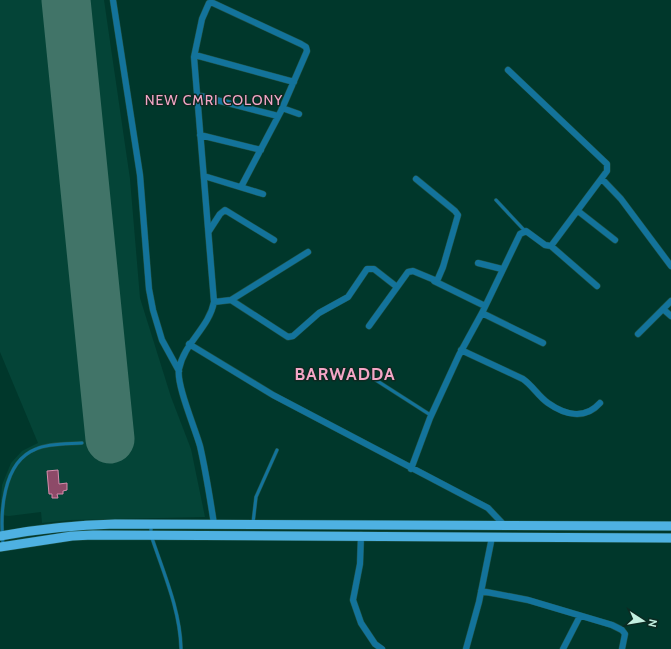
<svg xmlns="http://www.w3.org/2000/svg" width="671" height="649" viewBox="0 0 671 649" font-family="Cabin,sans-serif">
  <rect width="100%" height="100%" fill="#00372b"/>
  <path fill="#044437" d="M0 0H104L130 179 140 298 171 397 191 449 205 517 71 520 42 523 41 512 9 516 0 515 2 485 11 463 22 451 38 443 0 352Z"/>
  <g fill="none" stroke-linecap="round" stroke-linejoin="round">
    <path stroke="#417468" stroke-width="49" d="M66 0 110 439"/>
  </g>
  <path fill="#8d4a68" stroke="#d68cac" d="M58 470 59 484 67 483V490L63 491V494H57L58 498H52V494H49L47 471Z"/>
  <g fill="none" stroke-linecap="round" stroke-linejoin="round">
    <defs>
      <path id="service" d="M496 200 525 231
        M368 375 432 416
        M253 523 256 497 277 450
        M151 526V535C163 572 180 609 181 648
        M3 544C0 514 2 462 36 449 49 443 68 444 82 443"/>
      <path id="minor" d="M113 0 140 175 149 289 153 310 162 340 179 371
        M195 55 294 82
        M197 95 278 116
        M282 108 299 114
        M200 135 261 150
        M204 176 263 194
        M602 179 621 199 671 266
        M578 211 615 240
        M209 231 220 214 225 210 274 240
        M551 246 597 286
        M478 263 502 269
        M434 281 485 306
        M231 300 288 337 293 336 319 313 348 297 367 269H374L397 287
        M214 302 231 300 308 252
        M663 309 671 316
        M482 313 543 343
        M369 326 408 272 413 271 437 281 443 267 458 215 455 211 416 179
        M638 334 671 301
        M189 344 273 395 488 508 505 526
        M461 350 523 379C533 386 538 396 548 403 565 415 585 420 600 403
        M411 469 430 418 459 355 482 313 520 234 526 231 545 245 551 246 607 171V164L508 70
        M214 524C210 498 206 472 200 446 195 428 176 384 179 369 184 343 209 328 214 302L194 57 202 19 209 3H213L301 44 306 47 307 51 281 111 241 187
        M361 535 360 564 353 600 361 623 375 644 382 649
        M481 591 528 600 612 625 622 630 625 634 622 649
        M466 649 479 602 492 537
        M563 649 580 616"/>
      <path id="primary" d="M0 536C38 529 76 525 115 524L671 526
        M0 547 72 536 93 535 671 538"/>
    </defs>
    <use href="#service" stroke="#1f5448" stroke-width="4"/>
    <use href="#minor" stroke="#1f5448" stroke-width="7"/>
    <use href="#primary" stroke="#1f5448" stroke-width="10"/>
    <use href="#service" stroke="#13739b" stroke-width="3"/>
    <use href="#minor" stroke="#13739b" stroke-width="6"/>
    <use href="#primary" stroke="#4eb1e2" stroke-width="9"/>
  </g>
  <g text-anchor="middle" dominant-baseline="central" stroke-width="3" stroke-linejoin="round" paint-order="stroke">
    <g font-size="14" letter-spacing="1" fill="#f4a6c6" stroke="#0c2a22">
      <text x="214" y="100">NEW CMRI COLONY</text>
    </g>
    <g font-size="17" font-weight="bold" letter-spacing="1" fill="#f4a6c6" stroke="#0c2a22">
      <text x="345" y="374">BARWADDA</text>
    </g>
  </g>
  <g transform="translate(643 621) rotate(102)" stroke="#0c2a22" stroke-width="3" paint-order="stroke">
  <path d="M0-3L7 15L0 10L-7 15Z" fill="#c3efe0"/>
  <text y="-6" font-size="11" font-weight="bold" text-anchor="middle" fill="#c3efe0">N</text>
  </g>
</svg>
